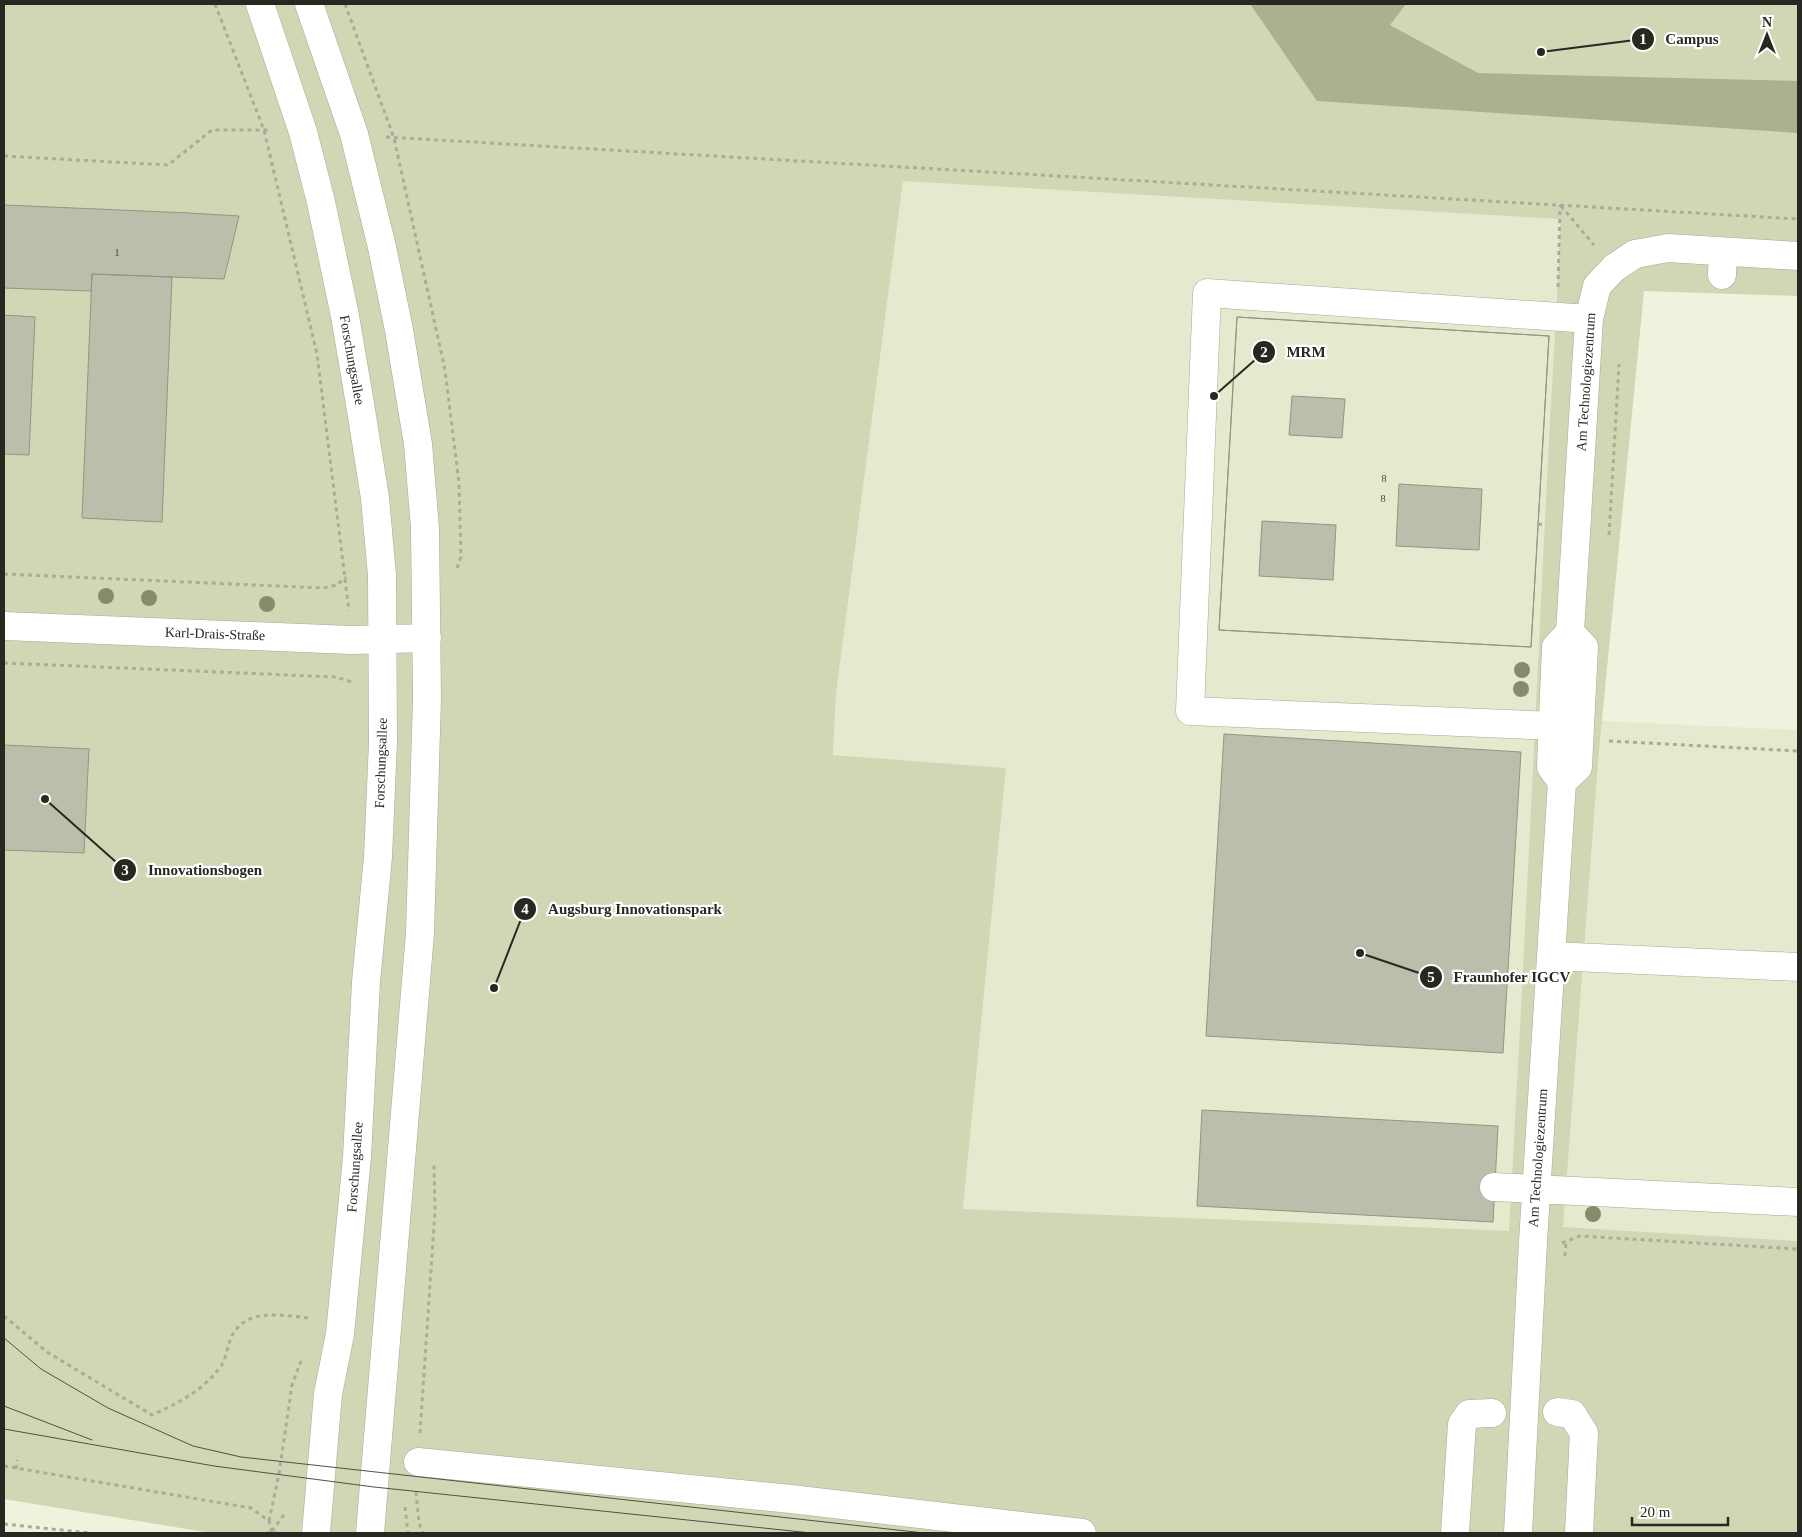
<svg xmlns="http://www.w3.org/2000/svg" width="1802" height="1537" viewBox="0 0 1802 1537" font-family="'Times New Roman',serif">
  <rect width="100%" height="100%" fill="#eef3dd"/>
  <path fill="#e3eacd" d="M903 181 1560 219 1557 317 1547 475 1537 725 1509 1232 963 1209 1006 768 833 755 836 694Z
    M1602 721 1798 730V1241L1563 1227Z"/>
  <path fill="#cfd7b5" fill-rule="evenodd" d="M4 4H1798V296L1644 291 1600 740 1563 1227 1798 1241V1533H211L4 1499ZM903 181 1560 219C1558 306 1551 392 1547 478 1535 729 1523 980 1509 1231L963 1209 1006 768 833 755 836 694Z"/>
  <path fill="#a9b18f" d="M1250 4H1406L1390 25 1478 73 1798 81V133L1317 101Z"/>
  <path fill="#b9bfaa" stroke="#919682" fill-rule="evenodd" d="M4 205 189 213 239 216 224 279 92 274 91 291 4 288Z
    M92 274 172 277 162 522 82 518Z
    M4 315 35 317 29 455 4 454Z
    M1237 317 1549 336 1531 647 1219 630ZM1292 396 1345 399 1342 438 1289 435ZM1399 484 1482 489 1479 550 1396 546ZM1262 521 1336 525 1333 580 1259 576Z
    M1237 317 1549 336 1531 647 1219 630Z
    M1224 734 1521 752 1503 1053 1206 1036Z
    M4 745 89 749 84 853 4 850Z
    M1202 1110 1498 1126 1493 1222 1197 1206Z"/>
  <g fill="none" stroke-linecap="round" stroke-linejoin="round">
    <defs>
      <path id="minor" d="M260 4 303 132 321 202 345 316 361 410 375 498 382 575 383 742 378 857 366 982 357 1157 340 1334 328 1394 316 1533
        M309 4 354 134 382 247 399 330 418 444 425 528 427 698 420 933 370 1533
        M1722 275 1723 252
        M4 626 351 640 427 638
        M1554 726 1190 711 1207 293 1589 319
        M1562 782 1578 767 1584 647 1570 632
        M1551 956 1798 967
        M1494 1187 1798 1202
        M1557 1412 1572 1414 1584 1433 1579 1533
        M418 1462 791 1499 1082 1533
        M1455 1533 1462 1424 1469 1414 1492 1413
        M1518 1533 1533 1242 1562 782 1551 767 1556 647 1570 632 1589 319 1597 286 1614 268 1635 254 1668 248 1798 256"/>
    </defs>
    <use href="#minor" stroke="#a5aa96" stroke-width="29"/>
    <path stroke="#a8ac9b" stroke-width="3" stroke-dasharray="4 4" stroke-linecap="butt" d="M215 4 264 130 317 354 349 611
      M345 4 394 138 445 370 459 483 461 557 457 568
      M386 137 1798 219
      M4 156 168 165 212 130H270
      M1561 206 1594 245
      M1558 287 1560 205
      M1538 524 1545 525
      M1609 535 1619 364
      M4 574 323 588 337 585 346 577
      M4 663 336 677 352 682
      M1609 741 1798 751
      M1562 1243 1580 1236 1798 1249
      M1565 1256 1566 1243
      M4 1316 47 1352 152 1415C178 1403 203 1391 221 1366 226 1359 227 1347 231 1338 245 1306 283 1316 311 1318
      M420 1433 435 1211 434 1165
      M4 1466 251 1508 269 1521 272 1533
      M16 1469 17 1460
      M416 1492 419 1523 423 1533
      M405 1507 408 1533
      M269 1521 279 1474 292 1385 301 1361
      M4 1524 90 1533
      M272 1531 286 1512
      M266 1533H282"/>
    <use href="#minor" stroke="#fff" stroke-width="28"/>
    <path stroke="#505247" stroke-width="1" d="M4 1338 41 1369 108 1408 193 1446 241 1457 924 1533
      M4 1406 92 1440
      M4 1429 214 1466 374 1487 811 1533"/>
  </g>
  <g fill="#858c6b">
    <circle cx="106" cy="596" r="8"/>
    <circle cx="149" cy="598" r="8"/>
    <circle cx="267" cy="604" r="8"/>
    <circle cx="1522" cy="670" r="8"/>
    <circle cx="1521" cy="689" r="8"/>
    <circle cx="1593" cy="1214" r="8"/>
  </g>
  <g text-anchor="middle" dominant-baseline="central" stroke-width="4.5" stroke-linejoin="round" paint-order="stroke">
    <g font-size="11" fill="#4c4e43">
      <text x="117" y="252">1</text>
      <text x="1384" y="478">8</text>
      <text x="1383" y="498">8</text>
    </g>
    <g font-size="14" fill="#272921" stroke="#fff">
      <text transform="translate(352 360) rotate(80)">Forschungsallee</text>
      <text transform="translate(1586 382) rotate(-86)">Am Technologiezentrum</text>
      <text transform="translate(215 634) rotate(2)">Karl-Drais-Straße</text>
      <text transform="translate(381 763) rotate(-88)">Forschungsallee</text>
      <text transform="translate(1538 1158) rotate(-86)">Am Technologiezentrum</text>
      <text transform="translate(355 1167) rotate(-86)">Forschungsallee</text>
    </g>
  </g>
  <path fill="none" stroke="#272921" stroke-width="2" d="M1541 52L1643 39M1214 396L1264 352M45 799L125 870M494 988L525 909M1360 953L1431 977"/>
  <g fill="#272921" stroke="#fff" stroke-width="2">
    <circle cx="1541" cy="52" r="5"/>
    <circle cx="1214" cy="396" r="5"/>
    <circle cx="45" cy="799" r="5"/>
    <circle cx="494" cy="988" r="5"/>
    <circle cx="1360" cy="953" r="5"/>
    <circle cx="1643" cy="39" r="12"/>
    <circle cx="1264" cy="352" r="12"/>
    <circle cx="125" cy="870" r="12"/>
    <circle cx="525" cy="909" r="12"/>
    <circle cx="1431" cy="977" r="12"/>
  </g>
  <g font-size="15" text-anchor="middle" font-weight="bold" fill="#fff">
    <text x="1643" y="44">1</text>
    <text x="1264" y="357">2</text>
    <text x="125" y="875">3</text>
    <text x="525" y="914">4</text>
    <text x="1431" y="982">5</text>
  </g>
  <g font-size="15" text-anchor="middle" font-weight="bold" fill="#272921" stroke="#fff" stroke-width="4.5" stroke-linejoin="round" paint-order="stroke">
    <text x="1692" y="44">Campus</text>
    <text x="1306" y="357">MRM</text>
    <text x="205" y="875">Innovationsbogen</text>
    <text x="635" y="914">Augsburg Innovationspark</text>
    <text x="1512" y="982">Fraunhofer IGCV</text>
  </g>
  <rect width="1802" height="1537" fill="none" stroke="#272921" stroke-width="10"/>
  <g transform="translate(1767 35)" stroke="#ffffff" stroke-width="4" paint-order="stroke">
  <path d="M0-4L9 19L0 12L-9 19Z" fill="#272921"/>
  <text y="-8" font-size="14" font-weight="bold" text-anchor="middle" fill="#272921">N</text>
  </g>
  <path d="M1632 1517v8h96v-8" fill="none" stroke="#272921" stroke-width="2.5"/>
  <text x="1640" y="1517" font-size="15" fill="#272921" stroke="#ffffff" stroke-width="4" paint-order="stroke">20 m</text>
</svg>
